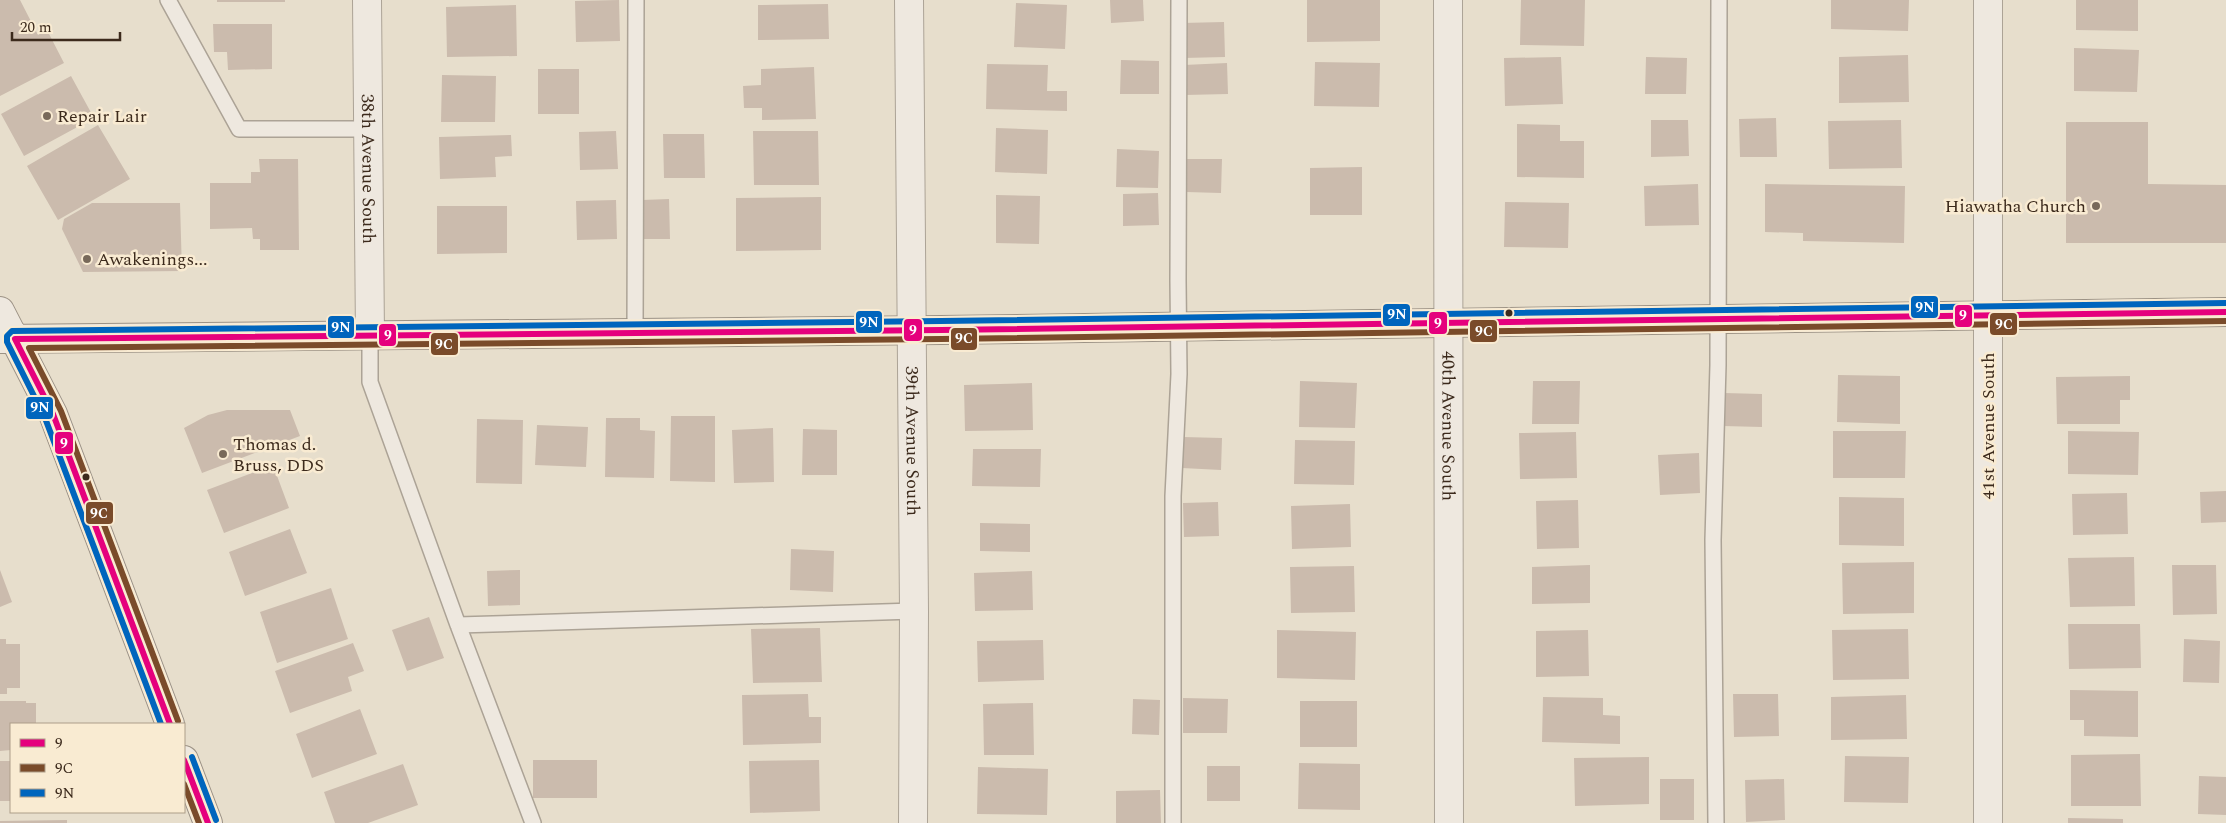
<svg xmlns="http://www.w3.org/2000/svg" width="2226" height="823" viewBox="0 0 2226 823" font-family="Spectral,serif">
  <rect width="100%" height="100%" fill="#e7decc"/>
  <path fill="#cbbbad" d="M0 0H20L38 35 47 30 64 63 0 96Z
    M217 0H285V2H217Z
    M619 0 620 41 576 42 575 1Z
    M1110 0H1143L1144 21 1111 23Z
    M1307 0H1380V41L1307 42Z
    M1521 0H1585L1584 46 1520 45Z
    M1831 0H1909L1908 31 1831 29Z
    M2076 0H2138V31L2076 30Z
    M1016 3 1067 5 1065 49 1014 47Z
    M828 4 829 39 758 40V5Z
    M516 5 517 56 447 57 446 7Z
    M1224 22 1225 57 1183 58 1182 23Z
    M213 24H272V69L228 70 227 52H214Z
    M2074 48 2139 50 2137 92 2074 91Z
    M1908 55 1909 102 1839 103V57Z
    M1561 57 1563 104 1505 106 1504 58Z
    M1646 57 1687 58 1686 94H1645Z
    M1121 60 1159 61V94H1120Z
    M1315 62 1380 63 1379 107 1314 106Z
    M1227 63 1228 94 1185 95 1184 65Z
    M987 64 1048 65 1047 91H1067V111L986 109Z
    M814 67 816 119 762 120V108H744L743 86 761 85V69Z
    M538 69H579V114H538Z
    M442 75 496 76 495 122H441Z
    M71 76 94 118 24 156 1 114Z
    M1776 118 1777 157H1740L1739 119Z
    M1651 120H1688L1689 156 1651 157Z
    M1901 120 1902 168 1829 169 1828 121Z
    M2066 122H2148V184L2226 185V243H2066Z
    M1517 124 1560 125V141H1584V178L1517 177Z
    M98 125 130 179 58 220 27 166Z
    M996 128 1048 130 1047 174 995 172Z
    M616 131 618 169 580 170 579 132Z
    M753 131H818L819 185H754Z
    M663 134H704L705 178H664Z
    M511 135 512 156 495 157 496 177 440 179 439 137Z
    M1117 149 1159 151 1158 188 1116 187Z
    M259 159H298L299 250H260V239H253L252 228 210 229V183H251V172H260Z
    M1186 159H1222L1221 193 1186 192Z
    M1362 167V215H1310V168Z
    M1698 184 1699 225 1645 226 1644 186Z
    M1765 184 1905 186 1904 243 1803 241V233L1765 232Z
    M1158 193 1159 225 1123 226V194Z
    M996 195 1040 196 1039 244 996 243Z
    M821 197V250L736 251V198Z
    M669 199 670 239H643L642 200Z
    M616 200 617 239 577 240 576 201Z
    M1505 202 1569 203 1568 248 1504 247Z
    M92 203H180L182 271 83 272 62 229 64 219Z
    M437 206H507V253L437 254Z
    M1838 375 1900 376V424L1837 422Z
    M2130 376V400H2120V424H2057L2056 377Z
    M1300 381 1357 383 1355 428 1299 427Z
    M1533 381H1580L1579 424H1532Z
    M1032 383 1033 430 965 431 964 385Z
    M1724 393 1762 394V427L1723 426Z
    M227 410H290L300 436 202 473 184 428 208 415Z
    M671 416H715V482L670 481Z
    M606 418H640V430L655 431 654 478 605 477Z
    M477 419 523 420 522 484 476 483Z
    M537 425 588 427 586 467 535 465Z
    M773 428 774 482 734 483 732 430Z
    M803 429 837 430V475H802Z
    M1833 431H1906L1905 478H1833Z
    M2068 431 2139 432 2138 475 2068 474Z
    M1576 432 1577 478 1520 479 1519 433Z
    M1183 437 1222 438 1221 470 1182 468Z
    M1295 440 1355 441 1354 485 1294 484Z
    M973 449H1041L1040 487 972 486Z
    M1699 453 1700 493 1660 495 1658 455Z
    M273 465 289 508 224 533 207 490Z
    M2226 491V522L2201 523 2200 492Z
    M2127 493 2128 534 2073 535 2072 494Z
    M1839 497 1904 498V546L1839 545Z
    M1578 500 1579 548 1537 549 1536 501Z
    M1218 502 1219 536 1184 537 1183 503Z
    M1350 504 1351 547 1292 549 1291 506Z
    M980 523 1030 524V552L980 551Z
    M290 529 307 573 245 596 229 552Z
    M791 549 834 551 833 592 790 590Z
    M2134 557 2135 606 2070 607 2068 558Z
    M1914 562V613L1843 614 1842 563Z
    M1590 565V603L1532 604V567Z
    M2172 565H2216L2217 614 2173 615Z
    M1354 566 1355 612 1291 613 1290 567Z
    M0 570 12 602 0 607Z
    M520 570V605L488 606 487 571Z
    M1032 571 1033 610 975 611 974 573Z
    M331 588 348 639 277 663 260 612Z
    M429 617 444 658 407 671 392 630Z
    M2068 624H2140L2141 668 2069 669Z
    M820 628 822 682 753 683 751 629Z
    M1908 629 1909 679 1833 680 1832 630Z
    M1277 630 1356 632 1355 680 1277 678Z
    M1588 630 1589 676 1536 677V631Z
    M0 639H6V644H20V688H7V694H0Z
    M2184 639 2220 641 2219 683 2183 682Z
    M1043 640 1044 680 978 682 977 641Z
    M353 643 364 671 348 677 352 691 290 713 275 671Z
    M2070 690 2138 691V737L2084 736V720H2070Z
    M808 694 809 717H821V743L743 745 742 695Z
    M1733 694H1778L1779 736 1734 737Z
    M1906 695 1907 739 1831 740V697Z
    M1543 697 1603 698V715L1620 716V744L1542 742Z
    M1183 698 1228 699 1227 733H1183Z
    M1133 699 1160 700 1159 735 1132 734Z
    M0 701H26V703H36V724H11V750L0 751Z
    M1300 701H1357V747H1300Z
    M1033 703 1034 755H984L983 704Z
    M360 709 377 754 312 778 296 734Z
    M2140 754 2141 806H2071V755Z
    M1845 756 1909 757 1908 803 1844 802Z
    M1649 757V804L1575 806 1574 758Z
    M533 760H597V798H533Z
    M819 760 820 811 750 813 749 761Z
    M0 761H11V801H0Z
    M1299 763 1360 764V810L1298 809Z
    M403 764 418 805 368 823H335L324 792Z
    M1207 766H1240V801H1207Z
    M978 767 1048 769 1047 815 977 814Z
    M2199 776 2226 777V815L2198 814Z
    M1660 779H1694V820H1660Z
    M1784 779 1785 820 1746 822 1745 780Z
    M1160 790 1161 823H1116V791Z
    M2068 818 2123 819V823H2068Z
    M67 820V823H0V821Z"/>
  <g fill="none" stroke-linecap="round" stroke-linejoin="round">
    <defs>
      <path id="lane" d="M168 0 239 129H367
        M635 333 636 0
        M370 337V382L458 625 533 823
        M458 625 914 611
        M1173 823V496L1179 374 1178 281 1179 0
        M1716 823 1713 540 1718 365 1719 0"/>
      <g id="street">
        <path id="s1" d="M367 0 370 337"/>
        <path id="s2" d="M909 0 914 611 913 823"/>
        <path id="s3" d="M1448 0 1449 823"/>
        <path d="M1988 0V823"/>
      </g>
      <path id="secondary" d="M0 311 53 414 170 724
        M0 339 941 330 2226 312
        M184 760 208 823"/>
    </defs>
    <use href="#lane" stroke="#aca396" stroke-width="18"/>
    <use href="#street" stroke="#aca396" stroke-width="30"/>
    <use href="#secondary" stroke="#9c9285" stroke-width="30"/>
    <use href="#lane" stroke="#eee8df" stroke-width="15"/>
    <use href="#street" stroke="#eee8df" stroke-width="28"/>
    <use href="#secondary" stroke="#eee8df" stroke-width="28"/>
    <defs>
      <path id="bus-1" d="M170 724 53 414 15 339 941 330 2226 312
        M184 760 208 823"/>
      <path id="bus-2" d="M178 721 61 411 29 348 941 339 2226 321
        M184 784 199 823"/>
      <path id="bus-3" d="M161 724 45 418 7 342V336L12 331 941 321 2226 303
        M192 757 216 820"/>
    </defs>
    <use href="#bus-1" stroke="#f9ebd2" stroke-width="10"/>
    <use href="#bus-2" stroke="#f9ebd2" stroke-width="10"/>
    <use href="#bus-3" stroke="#f9ebd2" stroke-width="10"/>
    <use href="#bus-1" stroke="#e5007d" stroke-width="6"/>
    <use href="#bus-2" stroke="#7a4b2a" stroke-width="6"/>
    <use href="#bus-3" stroke="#0065bd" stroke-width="6"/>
  </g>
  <g fill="#78695a" stroke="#f9ebd2" stroke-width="2">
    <circle cx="47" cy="116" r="5"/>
    <circle cx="2096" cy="206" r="5"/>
    <circle cx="87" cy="259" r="5"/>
    <circle cx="223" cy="454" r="5"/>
  </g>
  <g fill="#3c2a1c" stroke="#f9ebd2" stroke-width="2">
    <circle cx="1509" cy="313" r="4.5"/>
    <circle cx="86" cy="477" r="4.5"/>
  </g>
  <g text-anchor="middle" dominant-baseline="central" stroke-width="5" stroke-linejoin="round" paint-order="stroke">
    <g font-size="18" fill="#3c2a1c" stroke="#f9ebd2" text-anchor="start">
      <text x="57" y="116">Repair Lair</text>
      <text x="2086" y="206" text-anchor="end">Hiawatha Church</text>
      <text x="97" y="259">Awakenings...</text>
      <text x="233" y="444">Thomas d.<tspan x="233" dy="21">Bruss, DDS</tspan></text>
    </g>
    <g font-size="18" fill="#3c2a1c" stroke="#f9ebd2">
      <text stroke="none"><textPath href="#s1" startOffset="169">38th Avenue South</textPath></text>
      <text stroke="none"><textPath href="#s3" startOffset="426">40th Avenue South</textPath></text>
      <text transform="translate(1988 426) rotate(-90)">41st Avenue South</text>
      <text stroke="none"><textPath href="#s2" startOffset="441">39th Avenue South</textPath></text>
    </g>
  </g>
  <g stroke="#f9ebd2" stroke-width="2">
    <rect x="1910" y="295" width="29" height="24" rx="5" fill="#0065bd"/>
    <rect x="1382" y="303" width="29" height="24" rx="5" fill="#0065bd"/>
    <rect x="1954" y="304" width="19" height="24" rx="5" fill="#e5007d"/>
    <rect x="855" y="310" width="28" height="24" rx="5" fill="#0065bd"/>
    <rect x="1428" y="311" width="20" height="24" rx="5" fill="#e5007d"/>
    <rect x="1989" y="312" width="29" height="24" rx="5" fill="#7a4b2a"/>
    <rect x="327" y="315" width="28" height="24" rx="5" fill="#0065bd"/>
    <rect x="903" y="318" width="20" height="24" rx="5" fill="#e5007d"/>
    <rect x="1469" y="319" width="29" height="24" rx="5" fill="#7a4b2a"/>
    <rect x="378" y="323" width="19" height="24" rx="5" fill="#e5007d"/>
    <rect x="950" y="327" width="28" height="24" rx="5" fill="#7a4b2a"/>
    <rect x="430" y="332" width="29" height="24" rx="5" fill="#7a4b2a"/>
    <rect x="25" y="396" width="29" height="24" rx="5" fill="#0065bd"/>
    <rect x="54" y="431" width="20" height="24" rx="5" fill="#e5007d"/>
    <rect x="85" y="501" width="29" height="24" rx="5" fill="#7a4b2a"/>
  </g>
  <g font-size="14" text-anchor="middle" font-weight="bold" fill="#fff">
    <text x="1925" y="312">9N</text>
    <text x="1397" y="319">9N</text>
    <text x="1963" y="320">9</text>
    <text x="869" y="327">9N</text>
    <text x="1438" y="328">9</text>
    <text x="2004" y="329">9C</text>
    <text x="341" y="332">9N</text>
    <text x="913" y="335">9</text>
    <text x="1484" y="336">9C</text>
    <text x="388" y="340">9</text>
    <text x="964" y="343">9C</text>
    <text x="444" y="349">9C</text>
    <text x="40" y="412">9N</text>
    <text x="64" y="448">9</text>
    <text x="99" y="518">9C</text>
  </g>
  <rect x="10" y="723" width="175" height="90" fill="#f9ebd2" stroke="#ad9e89"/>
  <rect x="20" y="739" width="25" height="8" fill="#e5007d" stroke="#ad9e89"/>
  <text x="55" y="748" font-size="15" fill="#3c2a1c">9</text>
  <rect x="20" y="764" width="25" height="8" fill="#7a4b2a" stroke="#ad9e89"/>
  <text x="55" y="773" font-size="15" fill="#3c2a1c">9C</text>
  <rect x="20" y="789" width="25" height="8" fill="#0065bd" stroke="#ad9e89"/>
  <text x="55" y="798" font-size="15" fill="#3c2a1c">9N</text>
  <path d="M12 32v8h108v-8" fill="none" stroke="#3c2a1c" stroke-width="2.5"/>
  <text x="20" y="32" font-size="15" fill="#3c2a1c" stroke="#f9ebd2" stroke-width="4" paint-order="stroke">20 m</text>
</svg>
